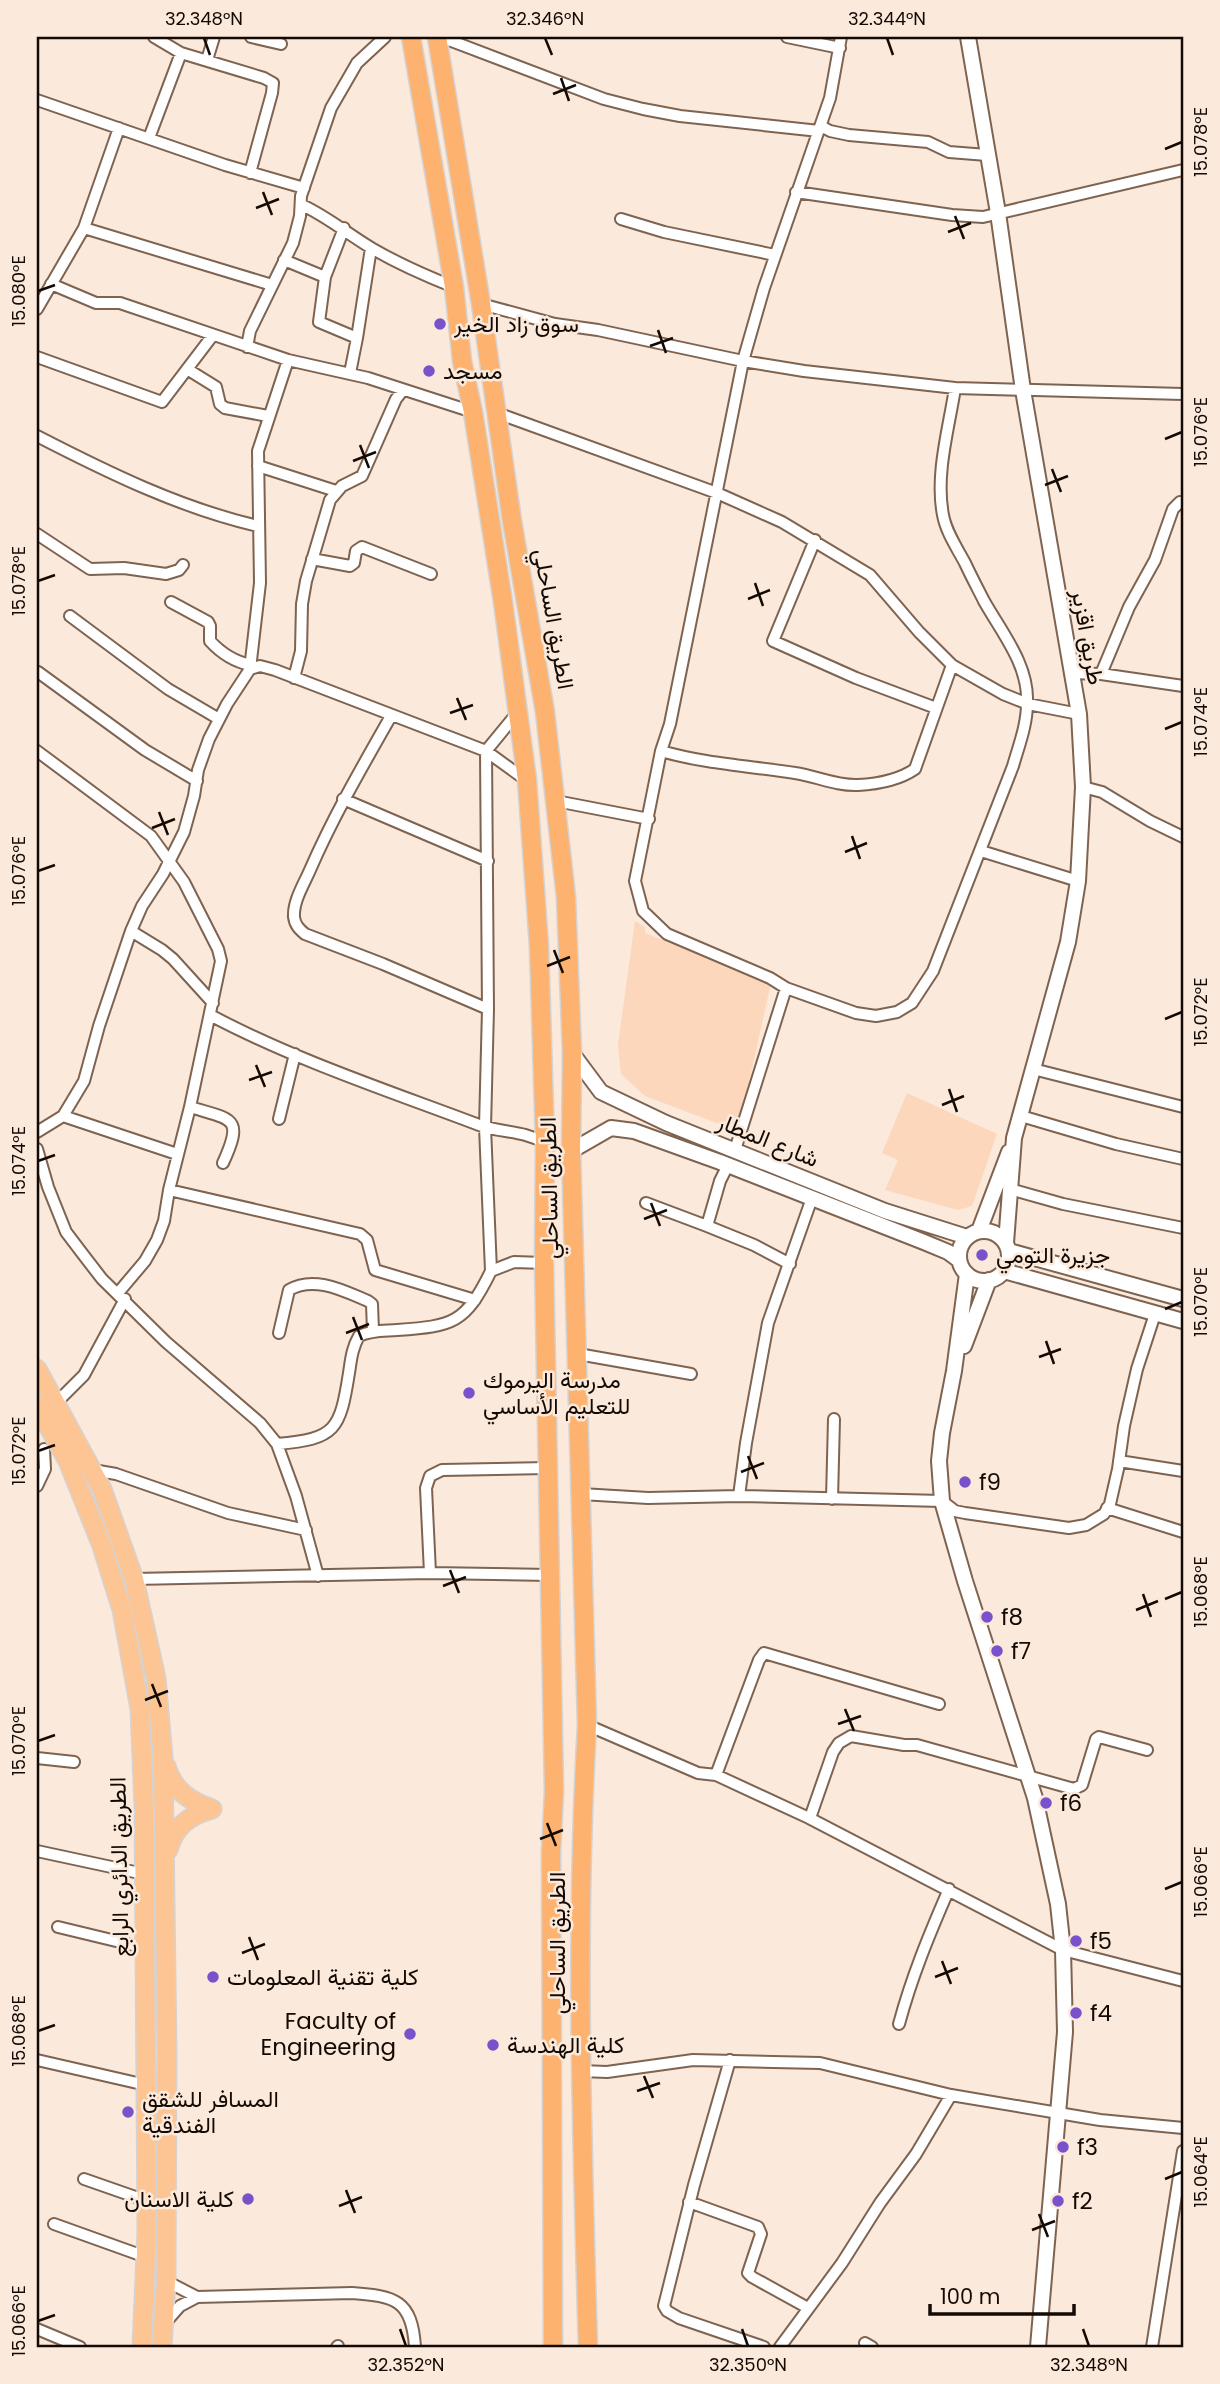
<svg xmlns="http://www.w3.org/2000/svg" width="1220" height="2384" viewBox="0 0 1220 2384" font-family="Poppins,Vazirmatn,sans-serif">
  <rect width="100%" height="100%" fill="#fbe9db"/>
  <path fill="#fcd7bc" d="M635 921 645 927V933L771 983 738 1131 645 1096 621 1074 618 1045Z
    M907 1093 997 1134 972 1206 958 1210 885 1190 898 1160 882 1153Z"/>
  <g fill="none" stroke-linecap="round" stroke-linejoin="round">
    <defs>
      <path id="minor" d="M154 37 181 53 264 78 273 83 272 93 250 173
        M251 37 281 44
        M441 37 604 99 643 109 680 116 819 131
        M787 37 840 48
        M841 37 830 98 764 288 743 361 670 724 661 751 635 881 643 911 667 934 770 978 786 988 856 1013 876 1016 897 1012 912 1003 933 971 1013 766C1019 745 1027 725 1027 703 1029 665 1002 633 984 601 978 589 971 576 965 563 957 548 946 532 943 515 935 474 949 428 955 388
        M207 60 214 37
        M37 100 225 165 304 188
        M821 126 830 131 849 135 928 142 949 152 987 155
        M149 138 181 53
        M796 192 952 215 983 217 1183 170
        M302 205C328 217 349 235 373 249 399 264 426 276 454 287
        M621 219 664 232 775 255
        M84 228 272 285
        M344 228 325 277 319 322 357 338
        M284 260 325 277
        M51 284 96 303H120L288 360 368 378 473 412
        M481 304 555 324 598 330 743 361 804 371 955 388 1183 394
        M37 309 84 228 119 128
        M247 347 250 331 293 243 300 216 301 196 331 108 357 63 385 37
        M37 357 162 402 213 335
        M187 369 216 387 220 404 225 408 268 416
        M350 373 357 338 371 248
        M497 413 717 493 782 522 870 575 919 632 952 665 1003 694 1028 704 1079 714
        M37 436C107 472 180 508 258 526
        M258 466 336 491
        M37 534 90 569 124 568 166 574 179 570 183 565
        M815 540 773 641 856 678 936 708
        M312 559 350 566 354 563 356 551 362 547 431 574
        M171 602 208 622 210 626V641C221 653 235 662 251 665
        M70 616 168 689 219 719
        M250 669 260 666 275 670 486 751 526 780
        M38 672 145 750 197 781
        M1070 673 1101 674 1183 686
        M1101 674 1129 607 1155 560 1173 509 1180 502H1183
        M294 678 301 651 302 604 306 581 330 500 342 486 362 476 396 399 403 390
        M391 716C362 767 333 817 310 870 304 884 293 901 294 917 295 925 299 929 305 934L383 964 488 1009
        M37 751 151 836 184 882 218 949 221 961 190 1107 169 1190 164 1221 157 1240 145 1261 118 1293
        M661 751C706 764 750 766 795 773 816 776 836 786 858 785 877 784 899 780 915 769L952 665
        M1083 787 1102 792 1150 821 1183 837
        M343 799 488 861
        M556 801 649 819
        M981 851 1078 881
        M131 931 162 950 173 959 213 1003
        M210 1015C295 1060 389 1091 479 1125 501 1133 523 1130 545 1143
        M1033 1069 1183 1107
        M190 1107C233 1120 244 1117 223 1163
        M63 1116 177 1154
        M1021 1116 1116 1144 1183 1159
        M279 1119 295 1054
        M37 1132 63 1116 84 1081 99 1026 131 931 142 906 163 874 184 832 194 796 198 770 209 739 227 704 250 669 260 583 258 451 288 360
        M37 1149 48 1187 66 1232 85 1257 102 1279 166 1342 260 1423 277 1444 296 1496 318 1576
        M735 1150 786 988
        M728 1165 720 1181 707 1226 754 1245 790 1264
        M1010 1189 1063 1204 1183 1228
        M169 1190 360 1234 367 1240 375 1270 475 1300
        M646 1203 707 1226
        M491 1271 485 1127 488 1009 486 751 518 712
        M279 1333 289 1290C314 1275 344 1291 368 1301L372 1304 373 1331
        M578 1354 691 1374
        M56 1403 84 1375 125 1299
        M277 1444C336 1439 340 1430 349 1373 351 1360 352 1348 359 1336 371 1330 384 1331 397 1330 453 1326 465 1324 491 1271L514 1262 544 1263
        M1119 1461 1183 1471
        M93 1470 116 1474 228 1513 306 1530
        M37 1486 45 1469 44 1449
        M581 1494 648 1498 739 1496 942 1501 955 1511 965 1513 1069 1528 1086 1525 1104 1514 1110 1504 1118 1469 1124 1426 1137 1369 1155 1314
        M739 1496 746 1443 768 1323 812 1198
        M832 1499 834 1419
        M1107 1508 1183 1532
        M430 1573 426 1488 430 1476 442 1470 548 1468
        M134 1579 430 1573 549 1575
        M587 1725 698 1773 716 1775 809 1818 1063 1950 1183 1981
        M37 1758 74 1762
        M716 1775 759 1660 764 1653 939 1704
        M810 1818 833 1752 839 1743 851 1736 904 1745H917L1074 1789 1082 1785 1096 1739 1099 1737 1147 1750
        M37 1851 144 1874
        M58 1927 145 1948
        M899 2024C912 1976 929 1935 949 1889
        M37 2060 146 2085
        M730 2060 694 2185 664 2306 667 2311 679 2318 764 2347
        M581 2071 607 2072 693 2060 820 2063 951 2095 1100 2120 1183 2128
        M84 2179 147 2201
        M689 2202 758 2227 761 2234 748 2273 752 2277 808 2308
        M54 2224 146 2257
        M166 2281 197 2297
        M165 2323 180 2306 197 2297 352 2293C395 2296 412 2300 415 2347
        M37 2329 80 2347
        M865 2343 872 2347
        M337 2347 338 2346
        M780 2347 842 2263 880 2203 916 2154 951 2095
        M1152 2347 1183 2151"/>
      <path id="tertiary" d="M968 37 998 213 1023 390 1079 714 1083 787 1078 881 1068 942 1014 1138 1006 1243
        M572 1053 601 1092 666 1123 885 1211 967 1237
        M571 1151 611 1128 634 1131 720 1162 924 1242 948 1252 959 1260
        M959 1256a25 25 0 1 1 50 0a25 25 0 1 1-50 0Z
        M979 1231 1009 1152
        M1009 1251 1183 1299
        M1004 1271 1183 1321
        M967 1274 954 1371 942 1433 939 1461 942 1501 965 1581 1035 1798 1058 1904 1063 1950 1065 2032 1038 2347
        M964 1346 989 1280"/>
      <path id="primary" d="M37 1369 102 1489 134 1579 156 1678 163 1757 167 2052 166 2281 162 2347
        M37 1406 68 1461 102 1546 122 1610 140 1709 144 1807 147 2230 142 2347
        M166 1766C173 1790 189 1801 212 1809
        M168 1850C174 1827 189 1815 212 1809"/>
      <path id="trunk" d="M411 37 454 287 462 361 473 412 503 602 527 780 539 946 545 1143 544 1263 554 1791 551 1852 553 2347
        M437 37 481 304 512 521 545 712 566 897 572 1053 571 1151 587 1725C575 1932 582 2140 588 2347"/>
    </defs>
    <use href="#minor" stroke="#7e6350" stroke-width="14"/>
    <use href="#tertiary" stroke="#7e6350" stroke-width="18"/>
    <use href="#primary" stroke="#d5d3d2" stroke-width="21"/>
    <use href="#trunk" stroke="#d5d3d2" stroke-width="21"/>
    <use href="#minor" stroke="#fff" stroke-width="10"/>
    <use href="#tertiary" stroke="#fff" stroke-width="14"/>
    <use href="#primary" stroke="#fec594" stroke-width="18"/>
    <use href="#trunk" stroke="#feb270" stroke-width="18"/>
  </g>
  <path fill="none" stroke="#140a04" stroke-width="2.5" d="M204 38 210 55M545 38 552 55M887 38 893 55M561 78 569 101M553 94 576 85M1165 149 1182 142M263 192 272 215M256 208 279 199M955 216 964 239M948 232 971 223M38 291 55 285M658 330 666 353M650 346 673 338M1165 439 1182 432M360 445 369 468M353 461 376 452M1052 469 1061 492M1045 485 1068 476M38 581 55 575M755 583 763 606M748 599 770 590M457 698 466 720M450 713 473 705M1165 729 1182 722M159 812 168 835M152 828 175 819M852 836 860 859M845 852 867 843M38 871 55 865M554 950 563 973M547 966 570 957M1165 1019 1182 1012M256 1065 265 1087M249 1080 272 1072M949 1089 957 1112M942 1105 964 1096M38 1161 55 1155M651 1203 660 1226M644 1219 667 1210M1165 1309 1182 1302M353 1317 362 1340M346 1333 369 1324M1046 1341 1054 1364M1039 1357 1061 1349M38 1451 55 1445M748 1456 757 1479M741 1472 764 1463M450 1570 459 1593M443 1586 466 1577M1143 1594 1151 1617M1165 1599 1182 1592M1136 1610 1158 1601M152 1684 161 1707M145 1700 168 1691M845 1709 854 1731M838 1724 861 1716M38 1741 55 1735M547 1823 556 1846M540 1839 563 1830M1165 1889 1182 1882M249 1937 258 1960M242 1953 265 1944M942 1961 951 1984M935 1977 958 1968M38 2031 55 2025M644 2076 653 2098M637 2091 660 2083M1165 2179 1182 2172M346 2190 355 2213M339 2206 362 2197M1039 2214 1048 2237M1032 2230 1055 2221M38 2321 55 2315M400 2329 406 2346M742 2329 748 2346M1083 2329 1089 2346"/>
  <g fill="#7952cb" stroke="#fbe9db" stroke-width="2.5">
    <circle cx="440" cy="324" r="7"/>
    <circle cx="429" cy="371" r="7"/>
    <circle cx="982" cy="1255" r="7"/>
    <circle cx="469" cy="1393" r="7"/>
    <circle cx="965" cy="1482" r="7"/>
    <circle cx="987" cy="1617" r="7"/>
    <circle cx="997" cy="1651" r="7"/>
    <circle cx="1046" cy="1803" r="7"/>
    <circle cx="1076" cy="1941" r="7"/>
    <circle cx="213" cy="1977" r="7"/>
    <circle cx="1076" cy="2013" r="7"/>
    <circle cx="410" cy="2034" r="7"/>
    <circle cx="493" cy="2045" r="7"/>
    <circle cx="128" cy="2112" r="7"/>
    <circle cx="1063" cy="2147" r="7"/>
    <circle cx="248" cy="2199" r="7"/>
    <circle cx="1058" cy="2201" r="7"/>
  </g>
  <g text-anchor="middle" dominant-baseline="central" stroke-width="5" stroke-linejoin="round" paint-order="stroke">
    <g font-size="23" fill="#140a04" stroke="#fbe9db" text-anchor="start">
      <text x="454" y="324">سوق زاد الخير</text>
      <text x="443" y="371">مسجد</text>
      <text x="996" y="1255">جزيرة التومي</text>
      <text x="483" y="1380">مدرسة اليرموك<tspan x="483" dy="26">للتعليم الأساسي</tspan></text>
      <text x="979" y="1482">f9</text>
      <text x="1001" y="1617">f8</text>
      <text x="1011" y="1651">f7</text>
      <text x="1060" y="1803">f6</text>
      <text x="1090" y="1941">f5</text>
      <text x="227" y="1977">كلية تقنية المعلومات</text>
      <text x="1090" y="2013">f4</text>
      <text x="396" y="2021" text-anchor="end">Faculty of<tspan x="396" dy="26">Engineering</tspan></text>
      <text x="507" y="2045">كلية الهندسة</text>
      <text x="142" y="2099">المسافر للشقق<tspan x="142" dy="26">الفندقية</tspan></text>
      <text x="1077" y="2147">f3</text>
      <text x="234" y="2199" text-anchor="end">كلية الاسنان</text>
      <text x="1072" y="2201">f2</text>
    </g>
    <g font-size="23" fill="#140a04" stroke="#fbe9db">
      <text transform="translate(554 619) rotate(80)">الطريق الساحلي</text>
      <text transform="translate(1088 637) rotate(80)">طريق اقزير</text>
      <text transform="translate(768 1140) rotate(22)">شارع المطار</text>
      <text transform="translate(549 1188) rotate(-91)">الطريق الساحلي</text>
      <text transform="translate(119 1867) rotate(-91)">الطريق الدائري الرابع</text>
      <text transform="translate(557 1943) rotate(-90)">الطريق الساحلي</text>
    </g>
  </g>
  <rect width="1220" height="2384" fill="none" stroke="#fbe9db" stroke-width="77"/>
  <path d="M930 2304v10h144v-10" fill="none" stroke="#140a04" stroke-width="3.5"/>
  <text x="940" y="2304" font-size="21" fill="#140a04" stroke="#fbe9db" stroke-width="5" paint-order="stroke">100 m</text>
  <rect x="38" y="38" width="1144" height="2308" fill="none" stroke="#140a04" stroke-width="2.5"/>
  <g font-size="18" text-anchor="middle" fill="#140a04">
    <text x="204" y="25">32.348°N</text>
    <text x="545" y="25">32.346°N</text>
    <text x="887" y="25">32.344°N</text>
    <text transform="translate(1201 142) rotate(-90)" y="6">15.078°E</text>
    <text transform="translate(19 291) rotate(-90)" y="6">15.080°E</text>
    <text transform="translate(1201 432) rotate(-90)" y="6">15.076°E</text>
    <text transform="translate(19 581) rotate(-90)" y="6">15.078°E</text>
    <text transform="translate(1201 722) rotate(-90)" y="6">15.074°E</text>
    <text transform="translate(19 871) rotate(-90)" y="6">15.076°E</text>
    <text transform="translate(1201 1012) rotate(-90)" y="6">15.072°E</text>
    <text transform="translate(19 1161) rotate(-90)" y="6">15.074°E</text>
    <text transform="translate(1201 1302) rotate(-90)" y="6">15.070°E</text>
    <text transform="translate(19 1451) rotate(-90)" y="6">15.072°E</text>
    <text transform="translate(1201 1592) rotate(-90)" y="6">15.068°E</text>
    <text transform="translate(19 1741) rotate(-90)" y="6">15.070°E</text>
    <text transform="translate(1201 1882) rotate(-90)" y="6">15.066°E</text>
    <text transform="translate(19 2031) rotate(-90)" y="6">15.068°E</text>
    <text transform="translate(1201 2172) rotate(-90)" y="6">15.064°E</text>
    <text transform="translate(19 2321) rotate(-90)" y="6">15.066°E</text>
    <text x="406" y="2371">32.352°N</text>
    <text x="748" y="2371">32.350°N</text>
    <text x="1089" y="2371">32.348°N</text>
  </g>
</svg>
